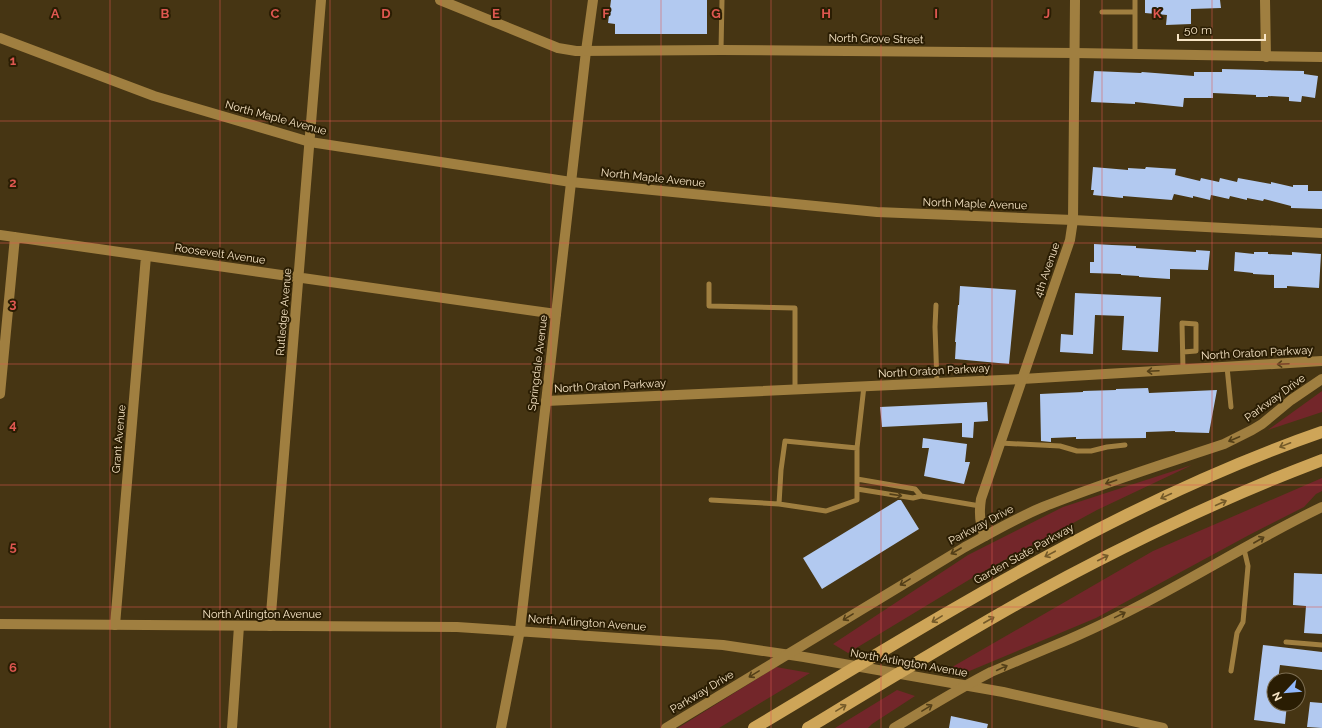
<svg xmlns="http://www.w3.org/2000/svg" width="1322" height="728" viewBox="0 0 1322 728" font-family="Raleway,sans-serif">
  <rect width="100%" height="100%" fill="#463513"/>
  <path fill="#73262a" d="M1322 391V412L1268 430Z
    M1192 465 1097 510 977 575 848 653 833 644 968 555 1063 507Z
    M1322 478V491L1316 494 1304 507 1249 535 1096 618 967 672 947 670 1153 551Z
    M776 667 810 673 719 728H678Z
    M897 690 915 696 872 724 868 728H835Z"/>
  <path fill="#b2c9f0" d="M611 0H707V34H615V24L608 23Z
    M1145 0H1220L1221 8 1191 9V24L1166 25 1167 15 1145 13Z
    M1222 69 1304 71V74L1318 76 1315 98 1302 96 1301 102 1289 101V97L1268 96V97H1256V95L1213 93V98H1184L1183 107 1135 102V104L1091 102 1094 71 1141 73 1142 72 1194 76V72H1222Z
    M1093 167 1128 170V168L1145 169 1146 167 1176 169 1175 175 1200 181 1201 178 1219 182 1220 178 1237 182 1238 178 1271 184V182L1293 187V185H1308V191H1322V209L1291 208V206L1264 199 1263 201 1247 198V200L1230 196 1229 199 1211 195 1210 200 1193 196V198L1174 194 1172 200 1123 196V198L1093 195 1094 190H1091Z
    M1094 244 1112 245 1136 246V248L1196 252V250L1210 251 1208 270 1170 269V279L1139 277V276L1121 275V274L1090 273V262H1094Z
    M1235 252 1254 254V252H1268V254L1292 255V252L1321 254 1319 288 1287 286V288H1274V275L1253 274V273L1234 271Z
    M960 286 1016 290 1009 364 955 359 956 342H955L958 305H959Z
    M1075 293 1161 297 1158 352 1122 350 1124 316 1095 315 1093 354 1060 352 1061 334 1073 335Z
    M1148 388 1149 393 1217 390 1209 433 1175 432V431L1146 432V438L1076 439V437L1051 438V442L1041 441 1040 394 1083 392V391L1116 390V389Z
    M987 402 988 421 974 422 973 438 962 437V423L882 427 880 407Z
    M923 438 967 444 965 462H970L964 484 924 476 929 448H922Z
    M898 500H901L919 529 822 589 803 558Z
    M1294 573 1322 574V634L1304 633 1306 606 1293 605Z
    M1263 645 1322 652V670L1280 665 1278 680H1274V704H1287L1285 724 1254 720Z
    M1310 702 1322 703V728L1307 727Z
    M951 716 988 724 987 728H949Z"/>
  <g fill="none" stroke-linecap="round" stroke-linejoin="round">
    <path stroke="#a07f40" stroke-width="5" d="M1102 12H1135
      M721 50 722 0
      M1135 54V0
      M709 284V306L795 308V390
      M936 305 935 327 937 383
      M1183 352 1196 351V324L1182 323 1183 370
      M1227 367 1231 407
      M1000 443 1060 446 1077 451H1091L1107 447 1125 445
      M857 489 913 498 921 496 915 489 857 479
      M921 496 980 506
      M711 500 779 504 826 511 857 500V448L864 386
      M779 504 781 470 785 441 857 448
      M1286 642 1322 645
      M1231 671 1237 633 1243 622 1248 566 1244 549"/>
    <path stroke="#a07f40" stroke-width="10" d="M1265 0 1266 57
      M0 38 154 96 310 142 571 182 877 212 1073 220 1322 233
      M0 235 556 314
      M0 394 15 237
      M546 401 1022 379 1322 361
      M115 625 146 256
      M270 626 321 0
      M232 728 239 626"/>
    <path stroke="#a07f40" stroke-width="10" d="M985 536C979 524 979 512 981 499L1070 240 1073 220 1075 0
      M0 624 457 627 723 645 804 657 1003 692 1163 728
      M501 728 520 630 586 51 593 0"/>
    <path stroke="#a07f40" stroke-width="10" d="M440 0 558 48 576 51 721 50 1075 53 1322 57
      M666 728 965 547C991 533 1016 518 1043 507 1102 483 1164 464 1224 444L1252 430 1262 424 1291 400 1322 379
      M894 728C926 709 958 689 991 672 1012 663 1032 655 1053 646 1078 636 1103 624 1127 612 1193 579 1255 539 1322 507"/>
    <path stroke="#cea558" stroke-width="12" d="M754 728C937 619 1119 502 1322 432
      M808 728C879 685 951 641 1024 600 1120 547 1219 499 1322 460"/>
  </g>
  <defs><path id="oneway-shaft" d="M-6 0H5M1.5-3L5.5 0L1.5 3" fill="none" stroke-width="1.6" stroke-linecap="round" stroke-linejoin="round"/></defs>
  <g stroke="#533f18">
    <use href="#oneway-shaft" transform="translate(1283 364) rotate(177)"/>
    <use href="#oneway-shaft" transform="translate(1153 371) rotate(177)"/>
    <use href="#oneway-shaft" transform="translate(1234 439) rotate(157)"/>
    <use href="#oneway-shaft" transform="translate(1111 482) rotate(161)"/>
    <use href="#oneway-shaft" transform="translate(896 495) rotate(8)"/>
    <use href="#oneway-shaft" transform="translate(1259 540) rotate(-30)"/>
    <use href="#oneway-shaft" transform="translate(956 551) rotate(150)"/>
    <use href="#oneway-shaft" transform="translate(905 582) rotate(148)"/>
    <use href="#oneway-shaft" transform="translate(1120 615) rotate(-26)"/>
    <use href="#oneway-shaft" transform="translate(848 617) rotate(148)"/>
    <use href="#oneway-shaft" transform="translate(1002 668) rotate(-25)"/>
    <use href="#oneway-shaft" transform="translate(754 674) rotate(149)"/>
    <use href="#oneway-shaft" transform="translate(927 708) rotate(-31)"/>
  </g>
  <g stroke="#745a29">
    <use href="#oneway-shaft" transform="translate(1285 445) rotate(158)"/>
    <use href="#oneway-shaft" transform="translate(1166 496) rotate(155)"/>
    <use href="#oneway-shaft" transform="translate(1221 503) rotate(-24)"/>
    <use href="#oneway-shaft" transform="translate(1050 554) rotate(152)"/>
    <use href="#oneway-shaft" transform="translate(1103 558) rotate(-27)"/>
    <use href="#oneway-shaft" transform="translate(937 619) rotate(149)"/>
    <use href="#oneway-shaft" transform="translate(989 620) rotate(-30)"/>
    <use href="#oneway-shaft" transform="translate(841 708) rotate(-31)"/>
  </g>
  <path fill="none" stroke="#de5750" stroke-width="1" stroke-opacity="0.55" d="M110 0V728M220 0V728M330 0V728M441 0V728M551 0V728M661 0V728M771 0V728M881 0V728M992 0V728M1102 0V728M1212 0V728M0 121H1322M0 243H1322M0 364H1322M0 485H1322M0 607H1322"/>
  <g text-anchor="middle" dominant-baseline="central" stroke-width="4" stroke-linejoin="round" paint-order="stroke">
    <g font-size="11" fill="#f7e5c6" stroke="#2a1d03">
      <text transform="translate(876 39) rotate(1)">North Grove Street</text>
      <text transform="translate(276 118) rotate(15)">North Maple Avenue</text>
      <text transform="translate(653 178) rotate(6)">North Maple Avenue</text>
      <text transform="translate(975 204) rotate(2)">North Maple Avenue</text>
      <text transform="translate(220 254) rotate(8)">Roosevelt Avenue</text>
      <text transform="translate(1047 270) rotate(-71)">4th Avenue</text>
      <text transform="translate(284 312) rotate(-85)">Rutledge Avenue</text>
      <text transform="translate(1257 353) rotate(-3)">North Oraton Parkway</text>
      <text transform="translate(538 363) rotate(-83)">Springdale Avenue</text>
      <text transform="translate(934 371) rotate(-3)">North Oraton Parkway</text>
      <text transform="translate(610 386) rotate(-3)">North Oraton Parkway</text>
      <text transform="translate(1275 398) rotate(-36)">Parkway Drive</text>
      <text transform="translate(119 439) rotate(-85)">Grant Avenue</text>
      <text transform="translate(981 525) rotate(-28)">Parkway Drive</text>
      <text transform="translate(1024 554) rotate(-29)">Garden State Parkway</text>
      <text x="262" y="614">North Arlington Avenue</text>
      <text transform="translate(587 623) rotate(4)">North Arlington Avenue</text>
      <text transform="translate(909 663) rotate(10)">North Arlington Avenue</text>
      <text transform="translate(702 692) rotate(-31)">Parkway Drive</text>
    </g>
  </g>
  <g font-size="13" text-anchor="middle" font-weight="bold" fill="#de5750" stroke="#2a1d03" stroke-width="4" stroke-linejoin="round" paint-order="stroke">
    <text x="55" y="18">A</text>
    <text x="165" y="18">B</text>
    <text x="275" y="18">C</text>
    <text x="386" y="18">D</text>
    <text x="496" y="18">E</text>
    <text x="606" y="18">F</text>
    <text x="716" y="18">G</text>
    <text x="826" y="18">H</text>
    <text x="936" y="18">I</text>
    <text x="1047" y="18">J</text>
    <text x="1157" y="18">K</text>
    <text x="13" y="65">1</text>
    <text x="13" y="187">2</text>
    <text x="13" y="308">3</text>
    <text x="13" y="429">4</text>
    <text x="13" y="551">5</text>
    <text x="13" y="672">6</text>
  </g>
  <g transform="translate(1286 692) rotate(244)"><circle r="19" fill="#2a1d03" stroke="#7c6d51"/>
  <path d="M0-3L7 15L0 10L-7 15Z" fill="#91b8fd"/>
  <text y="-6" font-size="11" font-weight="bold" text-anchor="middle" fill="#f7e5c6">N</text>
  </g>
  <path d="M1178 34v6h87v-6" fill="none" stroke="#f7e5c6" stroke-width="2"/>
  <text x="1184" y="34" font-size="12" fill="#f7e5c6" stroke="#2a1d03" stroke-width="3" paint-order="stroke">50 m</text>
</svg>
